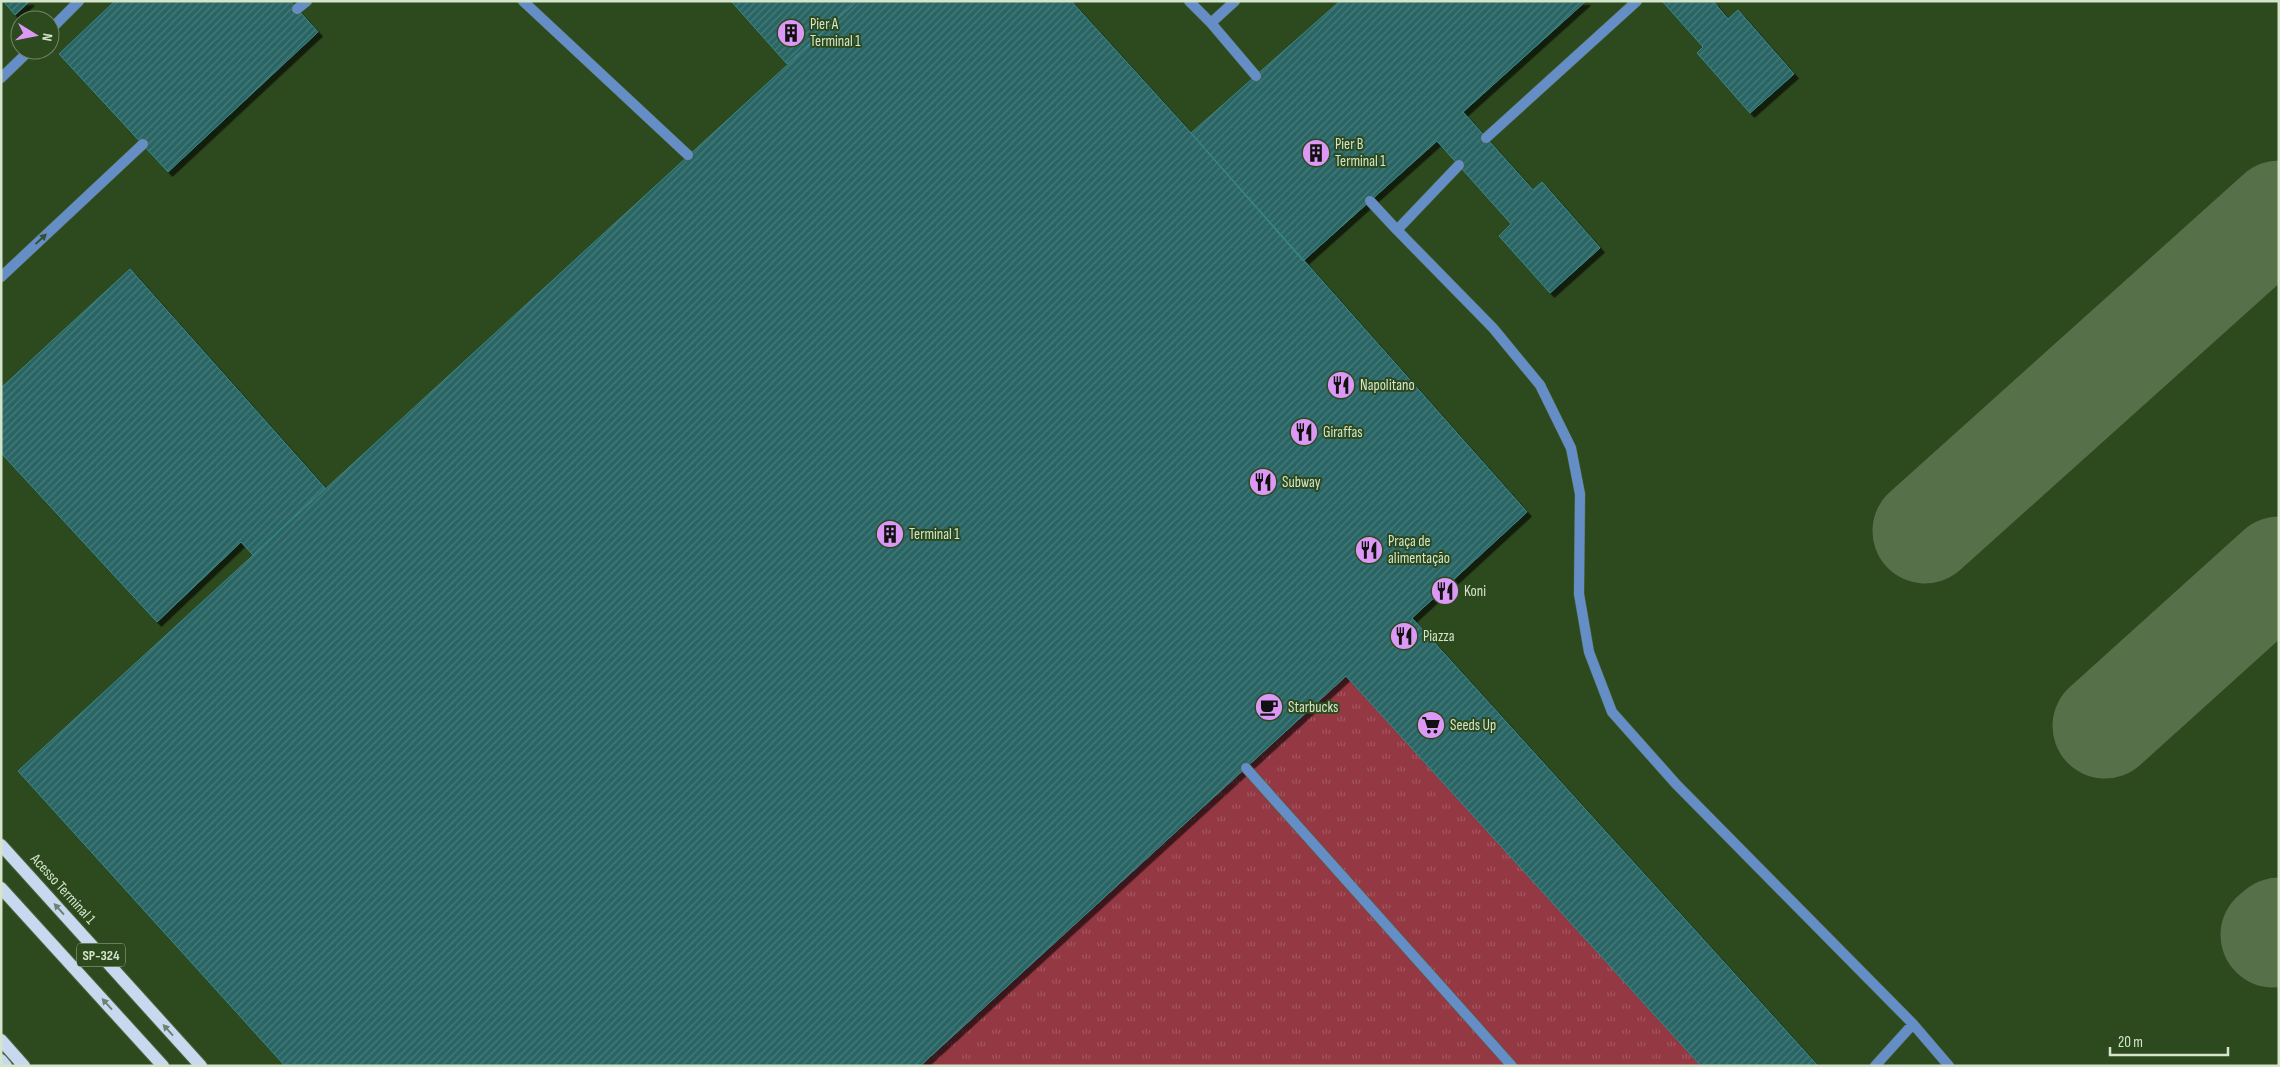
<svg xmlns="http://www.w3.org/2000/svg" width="2280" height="1067" viewBox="0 0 2280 1067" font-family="'Sofia Sans Condensed',sans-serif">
  <defs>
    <pattern id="grass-tufts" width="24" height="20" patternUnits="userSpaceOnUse" patternTransform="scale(1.25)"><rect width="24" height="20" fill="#943944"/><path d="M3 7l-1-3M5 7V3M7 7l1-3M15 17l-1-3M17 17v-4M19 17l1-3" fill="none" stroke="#a2565e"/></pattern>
    <pattern id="building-hatch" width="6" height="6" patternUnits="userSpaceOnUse" patternTransform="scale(1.25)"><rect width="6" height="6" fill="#2a6565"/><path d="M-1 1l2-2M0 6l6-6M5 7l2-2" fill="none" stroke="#487b7a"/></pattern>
    <filter id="shadow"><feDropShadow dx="4.5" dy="4.5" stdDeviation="0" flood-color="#0009"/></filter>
  </defs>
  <rect width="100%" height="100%" fill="#2d491e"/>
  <path fill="url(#grass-tufts)" d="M1346 676 1701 1066H920Z"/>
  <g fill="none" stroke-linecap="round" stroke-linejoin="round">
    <path stroke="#56704a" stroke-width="105" d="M1925 531 2279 213
      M2105 726 2279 569
      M2273 935 2279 930"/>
  </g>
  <path fill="url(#building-hatch)" stroke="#3a898a" filter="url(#shadow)" d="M3 1H30L15 15Z
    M115 1H290L318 32 168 172 59 54Z
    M731 1H857L787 64Z
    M857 1H1071L1191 133 1527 512 1412 618 1818 1066H1701L1346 676 920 1066H285L18 771Z
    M1340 1H1586L1463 112 1533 190 1542 182 1600 248 1550 293 1499 236 1511 224 1437 141 1303 261 1191 133Z
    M1662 1H1713L1728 19 1738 10 1794 74 1750 113 1697 53 1703 47Z
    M130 269 325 488 253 555 241 542 157 622 1 453V388Z"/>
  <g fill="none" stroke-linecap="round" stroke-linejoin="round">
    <defs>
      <path id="service" d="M523 1 688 155
        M1189 1 1211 23 1235 1
        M297 9 307 1
        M1211 23 1256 76
        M50 30 79 1
        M1 78 30 50
        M1486 138 1637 1
        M1459 165 1397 230 1493 328 1540 385 1571 448 1580 494 1579 594 1589 652 1612 712 1676 784 1913 1024 1949 1066
        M1370 201 1397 230
        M1 277 143 144
        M1246 768 1512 1066
        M1875 1066 1913 1024"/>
      <path id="primary" d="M1 845 201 1066
        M1 888 163 1066
        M1 1040 24 1066
        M1 1060 6 1066"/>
    </defs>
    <use href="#service" stroke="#4b653d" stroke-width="11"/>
    <use href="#primary" stroke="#4b653d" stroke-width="14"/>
    <use href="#service" stroke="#658ec6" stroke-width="10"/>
    <use href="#primary" stroke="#c8d9ef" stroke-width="12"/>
  </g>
  <defs><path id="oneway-solid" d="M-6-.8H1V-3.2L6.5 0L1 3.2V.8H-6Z" transform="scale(1.25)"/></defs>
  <use fill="#33502f" href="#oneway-solid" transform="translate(41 239) rotate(-43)"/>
  <g fill="#6b8372">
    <use href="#oneway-solid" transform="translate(59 909) rotate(-132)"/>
    <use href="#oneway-solid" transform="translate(107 1004) rotate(-132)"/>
    <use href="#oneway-solid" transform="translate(168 1030) rotate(-132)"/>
  </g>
  <defs>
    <symbol id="building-disc" viewBox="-11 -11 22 22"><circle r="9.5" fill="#db99f5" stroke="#2d491e"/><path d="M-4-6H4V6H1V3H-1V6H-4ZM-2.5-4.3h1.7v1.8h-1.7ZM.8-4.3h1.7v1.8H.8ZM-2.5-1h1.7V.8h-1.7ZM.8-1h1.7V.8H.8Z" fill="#111"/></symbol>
    <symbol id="restaurant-disc" viewBox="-11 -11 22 22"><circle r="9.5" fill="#db99f5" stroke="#2d491e"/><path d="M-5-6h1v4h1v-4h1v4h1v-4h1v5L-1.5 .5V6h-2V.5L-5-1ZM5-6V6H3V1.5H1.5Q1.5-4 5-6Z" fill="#111"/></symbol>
    <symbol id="cafe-disc" viewBox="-11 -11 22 22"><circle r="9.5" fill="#db99f5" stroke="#2d491e"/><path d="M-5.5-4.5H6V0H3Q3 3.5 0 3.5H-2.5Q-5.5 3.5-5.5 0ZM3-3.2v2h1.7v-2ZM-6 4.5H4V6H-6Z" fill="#111"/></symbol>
    <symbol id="supermarket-disc" viewBox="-11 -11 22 22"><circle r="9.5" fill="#db99f5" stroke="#2d491e"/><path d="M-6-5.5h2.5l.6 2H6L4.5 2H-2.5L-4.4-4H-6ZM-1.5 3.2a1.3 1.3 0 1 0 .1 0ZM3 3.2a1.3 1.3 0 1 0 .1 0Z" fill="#111"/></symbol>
  </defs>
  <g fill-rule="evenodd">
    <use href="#building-disc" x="775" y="17" width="32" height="32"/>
    <use href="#building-disc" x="1300" y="137" width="32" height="32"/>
    <use href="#restaurant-disc" x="1325" y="369" width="32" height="32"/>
    <use href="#restaurant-disc" x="1288" y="416" width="32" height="32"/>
    <use href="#restaurant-disc" x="1247" y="466" width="32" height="32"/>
    <use href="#building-disc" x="874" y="518" width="32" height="32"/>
    <use href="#restaurant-disc" x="1353" y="534" width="32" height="32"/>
    <use href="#restaurant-disc" x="1429" y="575" width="32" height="32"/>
    <use href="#restaurant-disc" x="1388" y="620" width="32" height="32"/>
    <use href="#cafe-disc" x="1253" y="691" width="32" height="32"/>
    <use href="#supermarket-disc" x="1415" y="709" width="32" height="32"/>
  </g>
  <g text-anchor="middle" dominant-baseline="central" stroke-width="4" stroke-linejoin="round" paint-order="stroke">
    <rect fill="#2d491e" stroke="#a2b698" stroke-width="1" x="77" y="943.5" width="48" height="23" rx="4"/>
    <g font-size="14" font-weight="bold" fill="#d4e5cc">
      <text x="101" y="955">SP-324</text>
    </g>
    <g font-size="15" fill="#d4e5cc" stroke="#2d491e" text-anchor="start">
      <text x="810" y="24">Pier A<tspan x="810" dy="17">Terminal 1</tspan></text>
      <text x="1335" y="144">Pier B<tspan x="1335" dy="17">Terminal 1</tspan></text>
      <text x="1360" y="385">Napolitano</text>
      <text x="1323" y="432">Giraffas</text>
      <text x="1282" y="482">Subway</text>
      <text x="909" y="534">Terminal 1</text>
      <text x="1388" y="541">Praça de<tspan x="1388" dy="17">alimentação</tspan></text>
      <text x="1464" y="591">Koni</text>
      <text x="1423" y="636">Piazza</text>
      <text x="1288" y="707">Starbucks</text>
      <text x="1450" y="725">Seeds Up</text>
    </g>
    <g font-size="15" fill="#d4e5cc" stroke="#2d491e">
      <text transform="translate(63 889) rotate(48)">Acesso Terminal 1</text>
    </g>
  </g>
  <rect width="2280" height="1067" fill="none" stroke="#d4e5cc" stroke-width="5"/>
  <g transform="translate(35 35) rotate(100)"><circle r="24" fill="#2d491e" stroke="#708764"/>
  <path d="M0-4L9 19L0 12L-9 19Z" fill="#db99f5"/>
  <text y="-8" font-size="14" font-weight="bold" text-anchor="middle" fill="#d4e5cc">N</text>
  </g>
  <path d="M2110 1047v8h118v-8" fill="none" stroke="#d4e5cc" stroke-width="2.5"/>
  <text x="2118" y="1047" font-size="15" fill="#d4e5cc" stroke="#2d491e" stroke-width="4" paint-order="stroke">20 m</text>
</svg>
